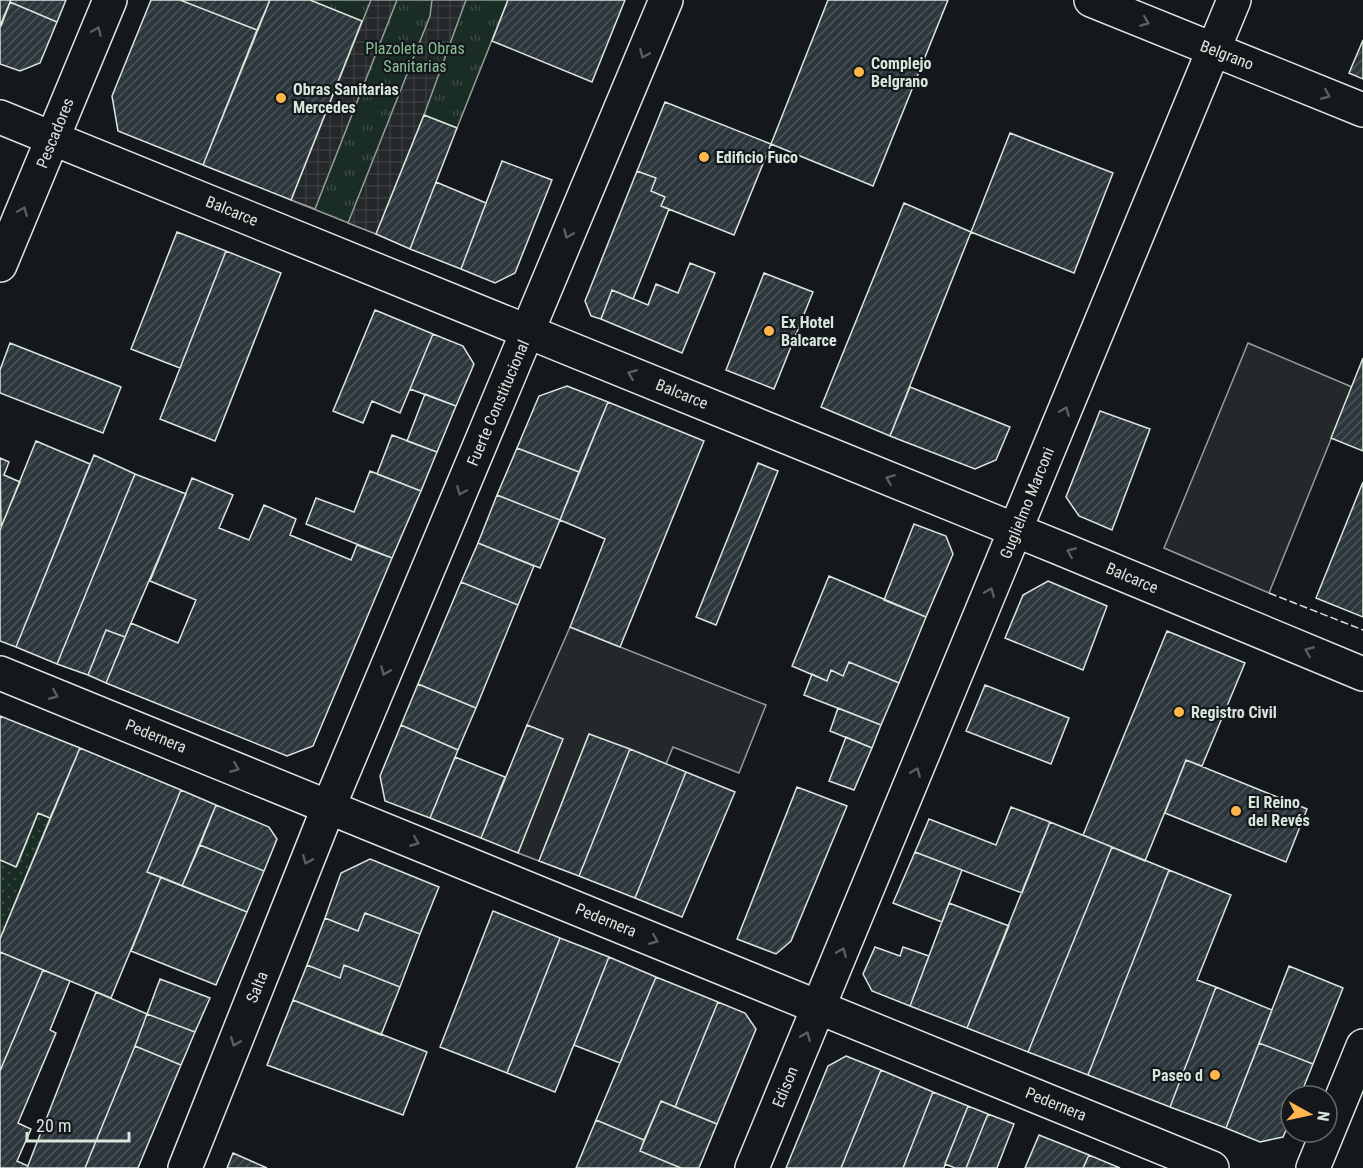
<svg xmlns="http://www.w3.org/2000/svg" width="1363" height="1168" viewBox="0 0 1363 1168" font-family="'Roboto Condensed',sans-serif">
  <defs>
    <pattern id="grass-dots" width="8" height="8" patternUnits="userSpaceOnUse" patternTransform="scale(1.5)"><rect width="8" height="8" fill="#1a2d24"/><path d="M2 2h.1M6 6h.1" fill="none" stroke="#3b4b43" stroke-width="1.8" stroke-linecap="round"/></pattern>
    <pattern id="park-tufts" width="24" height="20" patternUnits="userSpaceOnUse" patternTransform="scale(1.5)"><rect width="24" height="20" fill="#1a2d24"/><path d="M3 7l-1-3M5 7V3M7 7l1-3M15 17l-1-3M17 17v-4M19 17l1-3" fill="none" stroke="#3b4b43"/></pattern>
    <pattern id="plaza-grid" width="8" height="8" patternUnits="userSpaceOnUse" patternTransform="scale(1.5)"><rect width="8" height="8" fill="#24282b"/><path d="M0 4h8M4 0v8" fill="none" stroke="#393d3f"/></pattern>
    <pattern id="building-hatch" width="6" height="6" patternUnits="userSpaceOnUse" patternTransform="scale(1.5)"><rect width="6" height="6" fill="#2c363c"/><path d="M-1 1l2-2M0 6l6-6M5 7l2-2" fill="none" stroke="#4a5358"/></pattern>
  </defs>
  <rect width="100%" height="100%" fill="#14181c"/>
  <path fill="url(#grass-dots)" stroke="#939e99" stroke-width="1.5" d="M38 813 50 818 0 939V860L17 866Z"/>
  <path fill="url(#park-tufts)" stroke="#939e99" stroke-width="1.5" d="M310 0H508L457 128 424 115 376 234 291 200 362 22Z"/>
  <path fill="#24282b" stroke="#939e99" stroke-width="1.5" d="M1248 343 1352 387 1269 593 1164 548Z
    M570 627 766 705 739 773 673 747 666 764 589 734 539 861 518 853 562 740 527 725Z"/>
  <path fill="url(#plaza-grid)" stroke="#939e99" stroke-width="1.5" d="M371 0H397L315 209 291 200Z
    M432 0H466L424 115 376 234 348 223 430 16Z"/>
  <path fill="url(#building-hatch)" stroke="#d8e6dc" stroke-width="1.5" d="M0 0H11L1 26H0Z
    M11 0H66L57 22 10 2Z
    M151 0H180L257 30 203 165 118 131 112 96Z
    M180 0H270L257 30Z
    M270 0H310L362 21 291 200 203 165Z
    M508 0H625L592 82 492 41Z
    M828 0H948L873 186 771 144Z
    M10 2 57 22 40 63 20 71 0 64V26Z
    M1363 40V79L1349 73Z
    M665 102 771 144 734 235 661 206 665 197 651 191 656 178 637 171Z
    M424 115 457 128 410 249 376 234Z
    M1010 133 1113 173 1074 273 971 232Z
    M502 161 552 180 515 273 495 283 461 269Z
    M637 171 656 178 651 191 665 197 661 206 669 209 633 299 612 290 601 319 591 316 585 301Z
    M436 182 486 203 461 269 410 249Z
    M904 203 971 232 890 436 821 407Z
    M177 232 226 251 180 368 131 349Z
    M226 251 281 273 215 441 160 419Z
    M690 263 715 273 682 353 601 319 612 290 648 305 656 284 678 293Z
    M764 273 813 292 774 389 726 370Z
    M375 310 433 334 400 413 372 401 363 423 333 411Z
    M433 334 463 346 474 364 456 406 410 389Z
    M10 343 121 387 103 433 0 393V370Z
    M1363 358V451L1331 438Z
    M567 386 608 402 579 472 517 448 539 396Z
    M910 387 1010 427 996 460 975 469 890 436Z
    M425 394 456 406 437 452 407 441Z
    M608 402 704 441 620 647 570 627 605 539 560 520Z
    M1100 411 1150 429 1112 530 1079 516 1066 497Z
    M392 435 437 452 421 491 377 474Z
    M36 441 90 464 16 647 0 641V530Z
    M517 448 579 472 560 520 497 495Z
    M94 455 135 474 57 664 16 647Z
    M0 458 9 462 4 475 20 482 1 527Z
    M758 463 778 471 716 625 696 617Z
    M370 471 421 491 392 558 306 524 316 498 354 512Z
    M135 474 186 494 125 637 106 630 88 675 57 664Z
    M192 478 233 495 219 528 249 540 264 505 296 519 290 535 351 560 357 545 392 558 313 746 287 756 106 683 131 623 178 643 196 600 150 581Z
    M1363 482V617L1316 598Z
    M497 495 560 520 540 568 478 543Z
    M914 524 946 536 953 554 926 617 884 600Z
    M478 543 534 566 518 605 461 582Z
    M829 576 926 617 899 683 849 662 843 676 831 670 827 681 792 666Z
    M1048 581 1107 606 1083 670 1005 638 1023 595Z
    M461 582 518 605 476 708 418 684Z
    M106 630 125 637 106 683 88 675Z
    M1167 631 1245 663 1202 766 1186 760 1145 861 1083 835Z
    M849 662 899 683 881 725 804 695 812 674 827 681 831 670 843 676Z
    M418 684 476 708 458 750 401 725Z
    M985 685 1069 718 1051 764 966 731Z
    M838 708 881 725 872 748 830 731Z
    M0 716 80 748 50 818 38 813 16 867 0 860Z
    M401 725 458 750 430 818 385 801 380 776Z
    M527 725 563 739 518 853 481 838Z
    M589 734 630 749 579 876 539 861Z
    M846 737 872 748 854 790 829 781Z
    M80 748 181 790 147 872 161 877 111 998 0 952V939Z
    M630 749 686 772 635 898 579 876Z
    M455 757 505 777 481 838 430 818Z
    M1186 760 1307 809 1286 862 1165 813Z
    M686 772 735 792 682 917 635 898Z
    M797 787 847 806 791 941 776 954 737 939Z
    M181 790 216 805 182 886 147 872Z
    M216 805 269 827 277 839 264 871 200 845Z
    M1011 807 1050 822 1022 893 915 852 929 819 996 845Z
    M1050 822 1112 847 1028 1052 967 1028Z
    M200 845 264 871 247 912 182 886Z
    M1112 847 1169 870 1088 1075 1028 1052Z
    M915 852 962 870 942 922 893 903Z
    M370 859 439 887 420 934 365 913 358 931 325 918 341 873Z
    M1169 870 1231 895 1197 980 1216 987 1170 1107 1088 1075Z
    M161 877 247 912 216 985 131 951Z
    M949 903 1009 926 967 1028 910 1006Z
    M493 911 560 938 507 1073 440 1047Z
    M365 913 420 934 400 987 344 965 340 978 307 965 325 918 358 931Z
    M560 938 609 957 555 1092 507 1073Z
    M875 947 900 956 903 947 929 956 910 1006 872 991 863 974Z
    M0 952 43 970 0 1071Z
    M609 957 656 977 620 1063 574 1045Z
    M307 965 340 978 344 965 400 987 381 1035 293 1000Z
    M1289 966 1343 988 1313 1064 1259 1043Z
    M43 970 70 981 50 1030 56 1033 18 1123 31 1129 17 1161 28 1166 27 1168H0V1071Z
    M656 977 718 1002 675 1107 661 1101 644 1140 596 1120Z
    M160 979 210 998 195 1032 147 1014Z
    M1216 987 1272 1010 1226 1128 1170 1107Z
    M96 992 147 1014 135 1046 85 1168H27Z
    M293 1000 427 1052 403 1115 267 1065Z
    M718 1002 745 1013 756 1029 717 1124 675 1107Z
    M147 1014 195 1032 181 1065 135 1046Z
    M1259 1043 1313 1064 1300 1096H1291V1119L1283 1137 1260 1142 1226 1128Z
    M135 1046 181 1065 138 1168H85Z
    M846 1056 881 1070 841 1168H786L828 1066Z
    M881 1070 933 1092 903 1168H841Z
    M933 1092 968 1106 945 1164 944 1168H903Z
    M661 1101 717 1124 699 1168H681L640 1151Z
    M968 1106 988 1114 966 1168H955L945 1164Z
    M988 1114 1014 1124 997 1168H966Z
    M596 1120 644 1140 640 1151 681 1168H576Z
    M1039 1135 1089 1155 1083 1168H1025Z
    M233 1153 267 1168H227Z
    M1089 1155 1120 1168H1083Z"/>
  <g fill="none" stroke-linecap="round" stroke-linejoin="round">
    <defs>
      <path id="minor" d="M1091 0 1363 110
        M0 117 1057 547 1363 674
        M0 265 110 0
        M0 673 1212 1168
        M185 1168 329 806 666 0
        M752 1168 1234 0
        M1313 1168 1363 1046"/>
    </defs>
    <use href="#minor" stroke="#d8e6dc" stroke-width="36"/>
    <use href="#minor" stroke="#14181c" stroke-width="33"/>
    <path stroke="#d8e6dc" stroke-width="1.5" stroke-dasharray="8 3" stroke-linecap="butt" d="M1269 593 1363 630"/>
  </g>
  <defs><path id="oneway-chevron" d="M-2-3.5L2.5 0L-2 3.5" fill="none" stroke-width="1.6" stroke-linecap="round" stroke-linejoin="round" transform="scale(1.5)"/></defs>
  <g stroke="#59605f">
    <use href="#oneway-chevron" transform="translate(1145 22) rotate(22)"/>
    <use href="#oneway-chevron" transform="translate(97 31) rotate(-67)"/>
    <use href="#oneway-chevron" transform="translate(644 54) rotate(113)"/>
    <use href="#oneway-chevron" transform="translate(1326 95) rotate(22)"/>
    <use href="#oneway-chevron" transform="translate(23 211) rotate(-67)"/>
    <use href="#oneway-chevron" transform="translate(568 234) rotate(113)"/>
    <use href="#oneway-chevron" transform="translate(632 374) rotate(-158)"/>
    <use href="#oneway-chevron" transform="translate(1065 411) rotate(-67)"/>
    <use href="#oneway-chevron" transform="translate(890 479) rotate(-158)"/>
    <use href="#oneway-chevron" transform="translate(461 491) rotate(113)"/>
    <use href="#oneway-chevron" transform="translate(1071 552) rotate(-157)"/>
    <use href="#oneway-chevron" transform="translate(990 592) rotate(-68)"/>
    <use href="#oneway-chevron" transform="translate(1309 651) rotate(-157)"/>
    <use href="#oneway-chevron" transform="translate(385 671) rotate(113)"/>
    <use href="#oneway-chevron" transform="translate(54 695) rotate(22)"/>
    <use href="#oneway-chevron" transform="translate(235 768) rotate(22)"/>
    <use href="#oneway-chevron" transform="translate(916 772) rotate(-68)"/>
    <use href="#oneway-chevron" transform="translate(415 842) rotate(22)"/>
    <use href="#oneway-chevron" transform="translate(307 860) rotate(112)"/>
    <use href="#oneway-chevron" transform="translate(654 940) rotate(22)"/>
    <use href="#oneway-chevron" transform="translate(842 952) rotate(-68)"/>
    <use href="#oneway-chevron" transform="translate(806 1036) rotate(-68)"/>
    <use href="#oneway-chevron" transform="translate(235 1042) rotate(112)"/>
  </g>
  <g fill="#ffb74d" stroke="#14181c" stroke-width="2">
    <circle cx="859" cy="72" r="6"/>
    <circle cx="281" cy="98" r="6"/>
    <circle cx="704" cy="157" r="6"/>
    <circle cx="769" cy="331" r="6"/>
    <circle cx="1179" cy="712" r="6"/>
    <circle cx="1236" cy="811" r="6"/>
    <circle cx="1215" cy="1075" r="6"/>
  </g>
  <g text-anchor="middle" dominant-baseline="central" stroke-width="4.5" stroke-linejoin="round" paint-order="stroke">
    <g font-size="16" fill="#8ac095" stroke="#14181c">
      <text x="415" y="48">Plazoleta Obras<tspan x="415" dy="18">Sanitarias</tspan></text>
    </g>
    <g font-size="16" fill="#d8e6dc" stroke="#14181c">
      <text transform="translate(1227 55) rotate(21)">Belgrano</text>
      <text transform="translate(55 133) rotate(-68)">Pescadores</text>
      <text transform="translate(232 211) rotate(22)">Balcarce</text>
      <text transform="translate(682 394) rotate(22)">Balcarce</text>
      <text transform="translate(498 403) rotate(-67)">Fuerte Constitucional</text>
      <text transform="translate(1027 503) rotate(-68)">Guglielmo Marconi</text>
      <text transform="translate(1132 578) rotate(23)">Balcarce</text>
      <text transform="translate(156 736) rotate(22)">Pedernera</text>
      <text transform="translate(606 920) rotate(22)">Pedernera</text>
      <text transform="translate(257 987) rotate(-68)">Salta</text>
      <text transform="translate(785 1087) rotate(-68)">Edison</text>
      <text transform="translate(1056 1104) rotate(22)">Pedernera</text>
    </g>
    <g font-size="16" font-weight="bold" fill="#d8e6dc" stroke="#14181c" text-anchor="start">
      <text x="871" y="63">Complejo<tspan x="871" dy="18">Belgrano</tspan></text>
      <text x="293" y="89">Obras Sanitarias<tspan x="293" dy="18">Mercedes</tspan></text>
      <text x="716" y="157">Edificio Fuco</text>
      <text x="781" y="322">Ex Hotel<tspan x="781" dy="18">Balcarce</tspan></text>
      <text x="1191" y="712">Registro Civil</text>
      <text x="1248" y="802">El Reino<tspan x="1248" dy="18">del Revés</tspan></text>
      <text x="1203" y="1075" text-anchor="end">Paseo d</text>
    </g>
  </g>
  <g transform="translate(1309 1114) rotate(98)"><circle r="28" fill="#14181c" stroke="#626a69" stroke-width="1.5"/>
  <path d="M0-4.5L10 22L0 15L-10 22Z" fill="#ffb74d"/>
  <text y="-9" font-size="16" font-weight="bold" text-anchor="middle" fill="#d8e6dc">N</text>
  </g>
  <path d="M27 1132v9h102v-9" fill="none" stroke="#d8e6dc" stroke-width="3"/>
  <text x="36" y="1132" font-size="18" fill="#d8e6dc" stroke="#14181c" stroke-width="4.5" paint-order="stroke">20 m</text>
</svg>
